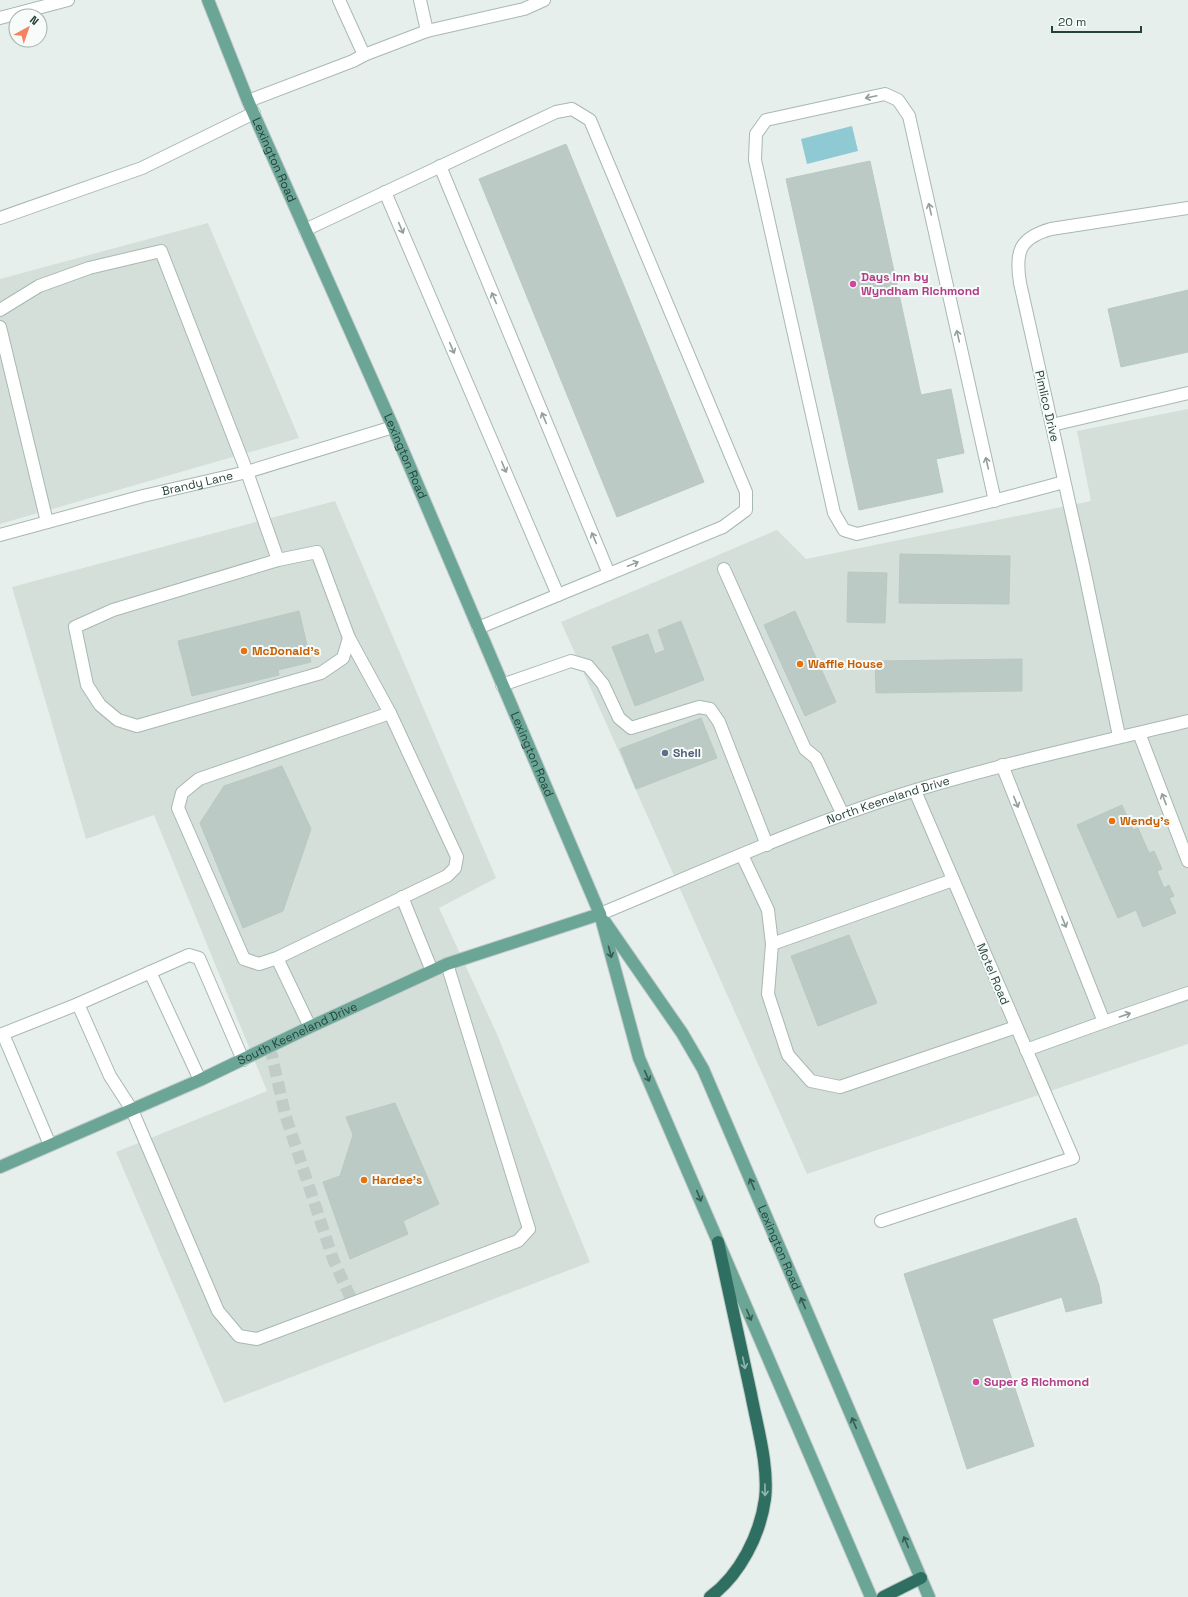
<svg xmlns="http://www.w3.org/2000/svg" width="1188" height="1597" viewBox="0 0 1188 1597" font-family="'Space Grotesk',sans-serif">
  <rect width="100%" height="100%" fill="#e6efeb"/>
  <path fill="#d4dfda" d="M208 223 299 438 0 524V279Z
    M1188 409V1044L807 1174 561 622 777 530 806 559 1091 501 1077 431Z
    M335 501 496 878 439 908 496 1032 590 1262 224 1403 116 1152 267 1091 154 815 86 839 12 587Z"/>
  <path fill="#8ec9d4" d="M852 126 858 151 807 164 801 139Z"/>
  <path fill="#bbcac4" stroke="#b8c9c2" d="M566 144 704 482 617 517 479 179Z
    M870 161 921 395 951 389 964 453 936 459 943 492 859 510 786 179Z
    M1188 290V352L1121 367 1108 309Z
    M900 554 1010 556 1009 604 899 603Z
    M848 572 887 573 885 623 847 622Z
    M299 611 311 662 278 670 279 675 192 696 178 641Z
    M795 611 836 702 805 716 764 625Z
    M681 621 704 680 635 706 612 647 648 634 655 654 665 650 658 630Z
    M1022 659V691L876 693 875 661Z
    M701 718 717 758 636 789 620 749Z
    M282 766 311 829 283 911 243 928 200 823 224 786Z
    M1122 805 1133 830 1138 828 1149 853 1154 851 1162 869 1157 871 1164 888 1169 885 1174 896 1169 898 1176 913 1143 927 1136 910 1118 918 1077 825Z
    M849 935 877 1003 818 1026 791 956Z
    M395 1103 439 1204 403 1221 408 1234 350 1259 323 1182 340 1176 353 1135 346 1117Z
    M1076 1218 1099 1285 1102 1303 1066 1312 1062 1297 992 1319 1034 1446 967 1469 904 1274Z"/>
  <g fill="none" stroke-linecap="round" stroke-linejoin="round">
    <path stroke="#bfccc8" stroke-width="12" stroke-dasharray="12 6" stroke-linecap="butt" d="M270 1047 285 1114 333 1259 353 1303"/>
    <defs>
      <g id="minor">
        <path d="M339 0 364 55"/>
        <path d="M0 18 68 0"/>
        <path d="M427 31 524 9 544 0"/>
        <path d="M248 101 353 61 364 55 427 31 420 0"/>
        <path d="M440 166 609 574"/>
        <path d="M385 192 558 595"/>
        <path d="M0 218 142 168 254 113"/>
        <path d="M305 230 556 112 572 109 590 120 746 492V510L723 527 478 628"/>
        <path d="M0 310 39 286 89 268 161 251 247 472 278 560 317 552 349 638 343 658 321 673 137 726 118 720 100 705 87 685 75 627 113 610 278 560"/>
        <path d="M0 327 47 522"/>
        <path d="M1052 425 1188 393"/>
        <path d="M995 501 909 116 898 100 885 94 766 120 756 134 755 160 834 513 844 530 857 534C926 518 995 501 1064 482"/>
        <path id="s1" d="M0 535 143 496 247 472 393 427"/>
        <path d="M724 569 805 749 816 758 843 815"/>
        <path d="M349 638 390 713"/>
        <path d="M502 685 571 661 588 666 603 684 619 718 631 728 699 707 710 709 719 722 767 845"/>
        <path d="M1139 733 1188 861"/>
        <path d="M1119 736 1084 569 1020 283C1015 252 1019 238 1051 229L1188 208"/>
        <path d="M1002 765 1104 1022 1188 993"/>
        <path d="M742 855 768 910 772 944 768 994 788 1055 811 1081 840 1087 1016 1027"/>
        <path d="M402 897 432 971"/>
        <path id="s2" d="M600 914C704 871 808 823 916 790 1006 763 1097 743 1188 721"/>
        <path d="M772 944 953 880"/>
        <path d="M277 958 447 876 455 868 457 857 390 713 199 779 182 793 178 808 244 959 259 964 277 958 310 1027"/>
        <path d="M150 972 200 1080"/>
        <path d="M78 1004 110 1076 132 1110 218 1311 239 1336 257 1339 518 1241 529 1229 447 964"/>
        <path d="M3 1034 50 1145"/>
        <path d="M0 1035 78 1004 189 955 199 958 243 1060"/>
        <path d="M1026 1050 1104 1022"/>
        <path d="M881 1221 1073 1158 915 791"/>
      </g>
      <g id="major">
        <path id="s3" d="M208 0 248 101 393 427 600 914 639 1058 871 1597"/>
        <path id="s4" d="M605 922 682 1033 703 1069 929 1597"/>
        <path id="s5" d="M0 1167 200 1080 310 1027 447 964 600 914"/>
      </g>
      <path id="highway" d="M710 1597C740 1575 760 1535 765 1499 769 1466 757 1426 751 1394 740 1343 729 1293 718 1242
        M883 1597 921 1578"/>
    </defs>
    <use href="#minor" stroke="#a8b8b2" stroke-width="14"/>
    <use href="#major" stroke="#c2cac8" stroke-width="14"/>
    <use href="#highway" stroke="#c2cac8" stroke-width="14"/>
    <use href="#minor" stroke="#fff" stroke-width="12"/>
    <use href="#major" stroke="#6aa596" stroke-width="12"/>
    <use href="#highway" stroke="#2f6f62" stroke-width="12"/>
  </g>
  <defs><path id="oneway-shaft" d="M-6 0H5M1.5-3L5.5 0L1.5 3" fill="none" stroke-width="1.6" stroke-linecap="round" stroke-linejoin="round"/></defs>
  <g stroke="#92a09c">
    <use href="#oneway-shaft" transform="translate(871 97) rotate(168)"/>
    <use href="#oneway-shaft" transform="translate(930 209) rotate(-103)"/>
    <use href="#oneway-shaft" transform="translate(401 228) rotate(67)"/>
    <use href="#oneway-shaft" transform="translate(494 298) rotate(-113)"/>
    <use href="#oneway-shaft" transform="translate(958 336) rotate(-103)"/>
    <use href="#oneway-shaft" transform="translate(452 348) rotate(67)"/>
    <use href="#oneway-shaft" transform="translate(544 418) rotate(-113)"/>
    <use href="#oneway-shaft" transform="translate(987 463) rotate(-103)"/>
    <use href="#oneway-shaft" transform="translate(504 467) rotate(67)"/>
    <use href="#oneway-shaft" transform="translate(594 538) rotate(-113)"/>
    <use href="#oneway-shaft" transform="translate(633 564) rotate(-22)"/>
    <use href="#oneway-shaft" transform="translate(1164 799) rotate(-111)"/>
    <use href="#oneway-shaft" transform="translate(1016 802) rotate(68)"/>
    <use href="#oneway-shaft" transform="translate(1064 922) rotate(68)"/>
    <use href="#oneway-shaft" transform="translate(1125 1015) rotate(-19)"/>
  </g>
  <g stroke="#365b51">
    <use href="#oneway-shaft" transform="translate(610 952) rotate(75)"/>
    <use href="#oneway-shaft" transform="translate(647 1076) rotate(66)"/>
    <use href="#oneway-shaft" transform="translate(752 1184) rotate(-113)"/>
    <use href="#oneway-shaft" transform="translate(699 1196) rotate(68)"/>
    <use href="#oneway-shaft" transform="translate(803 1303) rotate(-113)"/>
    <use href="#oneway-shaft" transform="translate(749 1315) rotate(67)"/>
    <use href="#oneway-shaft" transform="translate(854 1423) rotate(-113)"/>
    <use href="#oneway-shaft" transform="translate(906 1542) rotate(-113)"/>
  </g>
  <g stroke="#93b5ae">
    <use href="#oneway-shaft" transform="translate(744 1363) rotate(78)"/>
    <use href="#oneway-shaft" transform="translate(765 1490) rotate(89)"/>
  </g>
  <g fill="#d1479c" stroke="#f7fbf9" stroke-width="1.5">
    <circle cx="853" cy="284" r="4"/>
    <circle cx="976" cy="1382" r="4"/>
  </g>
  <g fill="#e8710a" stroke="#f7fbf9" stroke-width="1.5">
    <circle cx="244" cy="651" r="4"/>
    <circle cx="800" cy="664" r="4"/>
    <circle cx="1112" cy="821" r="4"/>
    <circle cx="364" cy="1180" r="4"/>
  </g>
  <circle fill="#5c6f8a" stroke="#f7fbf9" stroke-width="1.5" cx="665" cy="753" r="4"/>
  <g text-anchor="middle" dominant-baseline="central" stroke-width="4" stroke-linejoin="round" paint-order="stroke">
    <g font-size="12" fill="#24423a" stroke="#f7fbf9">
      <text stroke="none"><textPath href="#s3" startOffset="173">Lexington Road</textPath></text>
      <text transform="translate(1047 406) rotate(77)">Pimlico Drive</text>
      <text stroke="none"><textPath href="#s3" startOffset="497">Lexington Road</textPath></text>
      <text stroke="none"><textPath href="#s1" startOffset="204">Brandy Lane</textPath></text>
      <text stroke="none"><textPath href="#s3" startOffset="821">Lexington Road</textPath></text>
      <text stroke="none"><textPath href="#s2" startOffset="310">North Keeneland Drive</textPath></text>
      <text transform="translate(993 974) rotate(67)">Motel Road</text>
      <text stroke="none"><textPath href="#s5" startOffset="326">South Keeneland Drive</textPath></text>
      <text stroke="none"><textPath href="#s4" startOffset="371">Lexington Road</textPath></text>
    </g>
    <g font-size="12" font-weight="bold" fill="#b23c85" stroke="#f7fbf9" text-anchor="start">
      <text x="861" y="277">Days Inn by<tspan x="861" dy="14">Wyndham Richmond</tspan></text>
      <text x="984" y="1382">Super 8 Richmond</text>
    </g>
    <g font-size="12" font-weight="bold" fill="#c56008" stroke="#f7fbf9" text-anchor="start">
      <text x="252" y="651">McDonald's</text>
      <text x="808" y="664">Waffle House</text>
      <text x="1120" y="821">Wendy's</text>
      <text x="372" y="1180">Hardee's</text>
    </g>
    <g font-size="12" font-weight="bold" fill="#4e5e75" stroke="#f7fbf9" text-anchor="start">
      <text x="673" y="753">Shell</text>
    </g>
  </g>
  <g transform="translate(28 28) rotate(40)"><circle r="19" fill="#f7fbf9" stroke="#a3b1ad"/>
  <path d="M0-3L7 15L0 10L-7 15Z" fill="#f4845f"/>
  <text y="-6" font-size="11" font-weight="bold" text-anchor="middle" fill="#24423a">N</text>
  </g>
  <path d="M1052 26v6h89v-6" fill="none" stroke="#24423a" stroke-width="2"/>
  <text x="1058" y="26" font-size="12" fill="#24423a" stroke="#f7fbf9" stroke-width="3" paint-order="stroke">20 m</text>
</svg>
